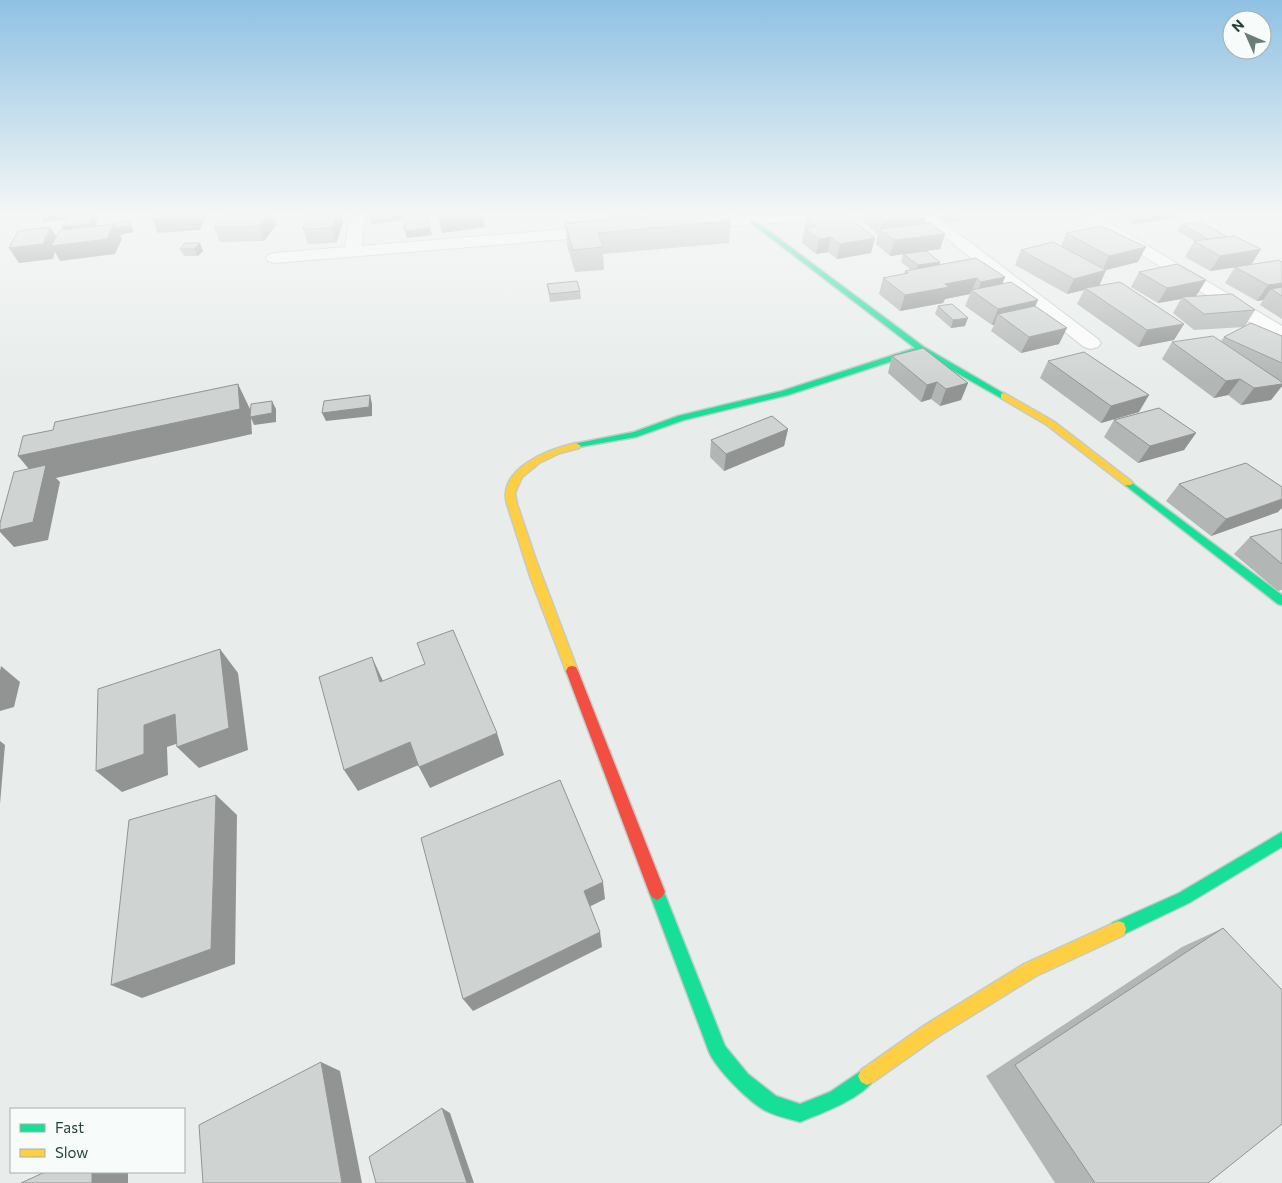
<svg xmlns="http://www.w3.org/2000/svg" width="1282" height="1183" viewBox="0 0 1282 1183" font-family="Commissioner,sans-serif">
  <rect width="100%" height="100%" fill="#e8edeb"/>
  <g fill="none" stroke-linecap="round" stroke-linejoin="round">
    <defs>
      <path id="street" d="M350 215H364L362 246 604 226 609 228 612 231 609 234 604 236 274 263 268 261 266 258 268 255 274 253 345 247Z
        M754 215H829L822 219 694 229 689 227 686 224 689 221 694 219Z
        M917 215H934L1098 339 1101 343 1098 347 1091 349 1084 347Z
        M1078 215H1096L1282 326V340L1275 338Z"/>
      <path id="fast" d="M750 220H754L924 347 1008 396 1004 399 1001 398 920 352 788 395 684 420 636 437 573 448V444L634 432 678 416 782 391 915 348 750 222Z
        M1128 480 1282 595V605L1278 604 1125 485 1123 483 1125 481Z
        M1282 832V847L1189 903 1118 937 1112 935 1110 929 1112 923 1179 893Z
        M657 884 662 887 725 1046 748 1074 776 1096 800 1104 830 1092 867 1067 873 1070 876 1076C867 1097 820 1114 800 1122 789 1119 776 1116 766 1111 750 1103 716 1069 709 1052L649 892 652 887Z"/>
      <path id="slow" d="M1004 393 1053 421 1131 481 1133 483 1131 485H1125L1047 425 1001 398V394Z
        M576 443 581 446 579 448 560 453 539 463 522 477 515 493 517 504 536 560 578 671 576 675 572 676 568 675 566 671 531 579 507 504C497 468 550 449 576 443Z
        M1118 921 1124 923 1126 929 1124 935 1036 976 937 1037 873 1082 867 1085 861 1082 858 1076 861 1070 925 1025 1024 964Z"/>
      <path id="jam" d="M572 666 576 667 578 671 665 892 662 897 657 900 652 897 649 892 566 671 568 667Z"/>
    </defs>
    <use href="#street" stroke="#c5cac8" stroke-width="2"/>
    <use href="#fast" stroke="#c3cbc8" stroke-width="3"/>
    <use href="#slow" stroke="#c3cbc8" stroke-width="3"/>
    <use href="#jam" stroke="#c3cbc8" stroke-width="3"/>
    <use href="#street" fill="#fcfcfc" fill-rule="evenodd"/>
    <use href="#fast" fill="#16e098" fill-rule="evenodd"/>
    <use href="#slow" fill="#ffcf43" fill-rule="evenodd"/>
    <use href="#jam" fill="#f24e42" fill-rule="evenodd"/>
  </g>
  <path fill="#b2b6b5" d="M223 215H273L277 224 264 241 220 242 214 227Z
    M308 215H341L343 222 336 243 308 244 303 229Z
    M436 215H483L485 227 442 233Z
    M866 215H925L926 217 924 223 940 249 926 251 940 262V265L1005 277 1002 284 1035 307 1059 344 1021 353 991 331 994 325H992L965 306 970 294 945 299 943 303 900 311 879 294 883 278 904 274 905 271 911 270 901 262 903 254 911 253 890 256 876 244 878 235 864 222Z
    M941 215H963L960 222 946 223 940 217Z
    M1118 215H1177L1176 218 1133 224Z
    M806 218 871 253 837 259 828 252 816 254 802 243Z
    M731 221 729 243 603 254 604 270 575 272 567 245 565 223Z
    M1181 224 1227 237 1261 249 1251 265 1282 262V319L1260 305 1263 300 1257 301 1225 283 1235 267 1210 271 1185 257 1194 241 1177 231Z
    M1066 233 1138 262 1106 270 1099 286 1184 324 1174 340 1138 347 1077 304 1084 290 1067 294 1015 265 1021 250 1061 247Z
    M200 243 203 251 198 256H184L180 249Z
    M1139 272 1206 280 1196 296 1190 297 1255 310 1245 326 1282 336V381H1281L1282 382V386L1271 400 1241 405 1228 395 1214 398 1162 359 1172 342 1221 341 1224 337 1244 327 1194 330 1173 313 1181 299 1158 303 1131 287Z
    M547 284 580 291 581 299 550 302Z
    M938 306 965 326 951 328 935 314Z
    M892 356 968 383 961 400 940 406 931 399 921 402 888 373Z
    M1048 361 1139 412 1101 423 1040 378Z
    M1114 420 1196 433 1184 450 1138 463 1104 437Z
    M788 429 784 446 724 471 710 457 711 440Z
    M1179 484 1278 512 1211 536 1166 501Z
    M1282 529V590L1278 591 1234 554 1250 537Z
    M1223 928 1208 1183H1055L986 1076 1182 947Z"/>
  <path fill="#919493" d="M40 215H77L74 219 43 222Z
    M93 215H96L98 219 93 232 67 235 62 227Z
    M190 215H207L200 230 158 233 151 218Z
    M267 215H273L277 224 264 241 259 226Z
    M336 215H341L343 222 336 243 332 228Z
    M370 215H426L427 217 372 224Z
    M463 215H483L485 227 442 233 439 218Z
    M612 215H645L612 218Z
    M1137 215H1177L1176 218 1133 224Z
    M926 217 922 231 881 229 883 221Z
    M129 220 134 232 120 235 122 239 115 254 60 261 55 252 53 259 19 263 9 248 50 227 60 242 114 224Z
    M430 228 432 235 407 238 405 231Z
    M945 234 940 249 890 256 894 240Z
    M831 237 828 252 816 254 819 239Z
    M875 238 871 253 837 259 840 244Z
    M200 243 203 251 198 256 194 249Z
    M1146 247 1138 262 1102 271 1109 256Z
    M1261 249 1251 265 1210 271 1220 256Z
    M940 262 938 270 915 273 918 265Z
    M1106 270 1099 286 1085 288 1084 290 1067 294 1074 279Z
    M1005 277 999 293 977 294 981 282Z
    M977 278 972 291 971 290 970 294 945 299 943 303 900 311 905 295 945 284Z
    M1206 280 1196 296 1183 298 1182 297 1181 299 1158 303 1167 288Z
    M1282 283V296L1271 289 1263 300 1257 301 1268 285Z
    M1038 300 1031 316 998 314 994 325H992L998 309Z
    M968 318 965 326 951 328 953 320Z
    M1184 324 1174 340 1138 347 1147 330Z
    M1067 328 1059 344 1021 353 1029 337Z
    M1240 379 1228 395 1214 398 1226 381Z
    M937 382 931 399 921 402 927 385Z
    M968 383 961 400 940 406 946 389Z
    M238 384 250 409 251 417 272 401 276 409V422L254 425 251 418 252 434 56 478 60 482 48 540 14 547 0 532V530L39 481 18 456Z
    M1282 384V386L1271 400 1241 405 1254 388Z
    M370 395 372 404V416L326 421 322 413Z
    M1149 395 1139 412 1101 423 1111 406Z
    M788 429 784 446 724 471 726 454Z
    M1196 433 1184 450 1138 463 1150 446Z
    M1282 499V508L1278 512 1211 536 1226 519Z
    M220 649 238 673 248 750 199 768 177 747Z
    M372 657 383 681 380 682Z
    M1 666 20 682 14 707 0 711V671Z
    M175 714 197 737 167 747 168 775 122 792 96 771 144 725Z
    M497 733 504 755 430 788 419 767Z
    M0 741 5 745 0 804Z
    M410 742 421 764 358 791 344 770Z
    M216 795 237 815 235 964 142 998 111 985Z
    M603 882 605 899 587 908 584 891Z
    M600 932 602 947 473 1011 463 999Z
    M321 1062 340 1071 362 1183H342Z
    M442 1108 450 1113 474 1183H467Z
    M92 1172H128V1183H92Z"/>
  <path fill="#cfd4d2" stroke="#919493" d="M69 215H93L89 224 62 227Z
    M153 215H190L151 218Z
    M223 215H267L259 226 214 227Z
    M308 215H336L332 228 303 229Z
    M403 215H427L430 228 405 231Z
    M438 215H463L439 218Z
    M661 215H727L731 221 598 233 603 247 573 250 565 223Z
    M820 215H845L875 238 840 244 831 237 819 239 805 228 816 226 806 218Z
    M876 215H925L926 217 883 221Z
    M129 220 130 225 116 228 114 223Z
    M1201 222 1227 237 1208 239 1181 224Z
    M930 223 945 234 894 240 880 229Z
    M114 224 107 239 51 246 60 230Z
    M1102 226 1146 247 1109 256 1066 233Z
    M50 227 43 244 9 248 18 231Z
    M1234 236 1261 249 1220 256 1194 241Z
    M1053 242 1106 270 1074 279 1021 250Z
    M185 243H200L194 249H180Z
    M926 251 940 262 918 265 903 254Z
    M976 258 1005 277 981 282 977 278 945 284 949 287 905 295 883 278 908 273 905 271Z
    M1279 260 1282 262V283L1268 285 1235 267Z
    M1177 264 1206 280 1167 288 1139 272Z
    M577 281 580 291 550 294 547 284Z
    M1011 282 1038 300 998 309 971 290Z
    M1120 282 1184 324 1147 330 1085 288Z
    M1282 287V296L1271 289Z
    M1232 294 1255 310 1204 314 1182 297Z
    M952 304 968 318 953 320 938 306Z
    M1035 306 1067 328 1029 337 998 314Z
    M1251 323 1282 336V363L1224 337Z
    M1213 336 1282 382V384L1254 388 1240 379 1226 381 1172 342Z
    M923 348 968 383 946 389 937 382 927 385 892 356Z
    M1084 352 1149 395 1111 406 1048 361Z
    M238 384 240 409 18 456 23 436 53 430 55 422Z
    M370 395 369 407 322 413 324 401Z
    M272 401V413L250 417 251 404Z
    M1159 408 1196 433 1150 446 1114 420Z
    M772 416 788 429 726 454 711 440Z
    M1246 463 1282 487V499L1226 519 1179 484Z
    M46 465 33 522 0 530V523L14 472Z
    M1282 529V564L1250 537Z
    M453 630 497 733 419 767 410 742 344 770 319 677 372 657 380 682 425 664 417 643Z
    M220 649 229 728 177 747 175 714 144 725V754L96 771 98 689Z
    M560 780 603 882 584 891 600 932 463 999 421 838Z
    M216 795 211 949 111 985 129 820Z
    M1223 928 1282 990V1124L1208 1183H1095L1015 1065Z
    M321 1062 342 1183H203L199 1125Z
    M442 1108 467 1183H376L369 1157Z
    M45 1172H92V1183H21Z"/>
  <linearGradient id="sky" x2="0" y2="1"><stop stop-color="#8fc1e3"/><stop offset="0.56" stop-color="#f5f7f6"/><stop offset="1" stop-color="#f5f7f6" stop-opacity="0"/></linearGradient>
  <rect width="1282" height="381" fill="url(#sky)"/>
  <rect x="10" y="1108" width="175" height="65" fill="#f7fbf9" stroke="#a3b1ad"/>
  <rect x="20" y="1124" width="25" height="8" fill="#16e098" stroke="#a3b1ad"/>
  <text x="55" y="1133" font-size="15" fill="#24423a">Fast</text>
  <rect x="20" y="1149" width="25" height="8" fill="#ffcf43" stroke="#a3b1ad"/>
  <text x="55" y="1158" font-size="15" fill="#24423a">Slow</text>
  <g transform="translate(1247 35) rotate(315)"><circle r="24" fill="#f7fbf9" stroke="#a3b1ad"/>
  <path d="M0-4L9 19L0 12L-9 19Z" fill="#697e78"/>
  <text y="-8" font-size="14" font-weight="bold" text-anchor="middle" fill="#24423a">N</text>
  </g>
</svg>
